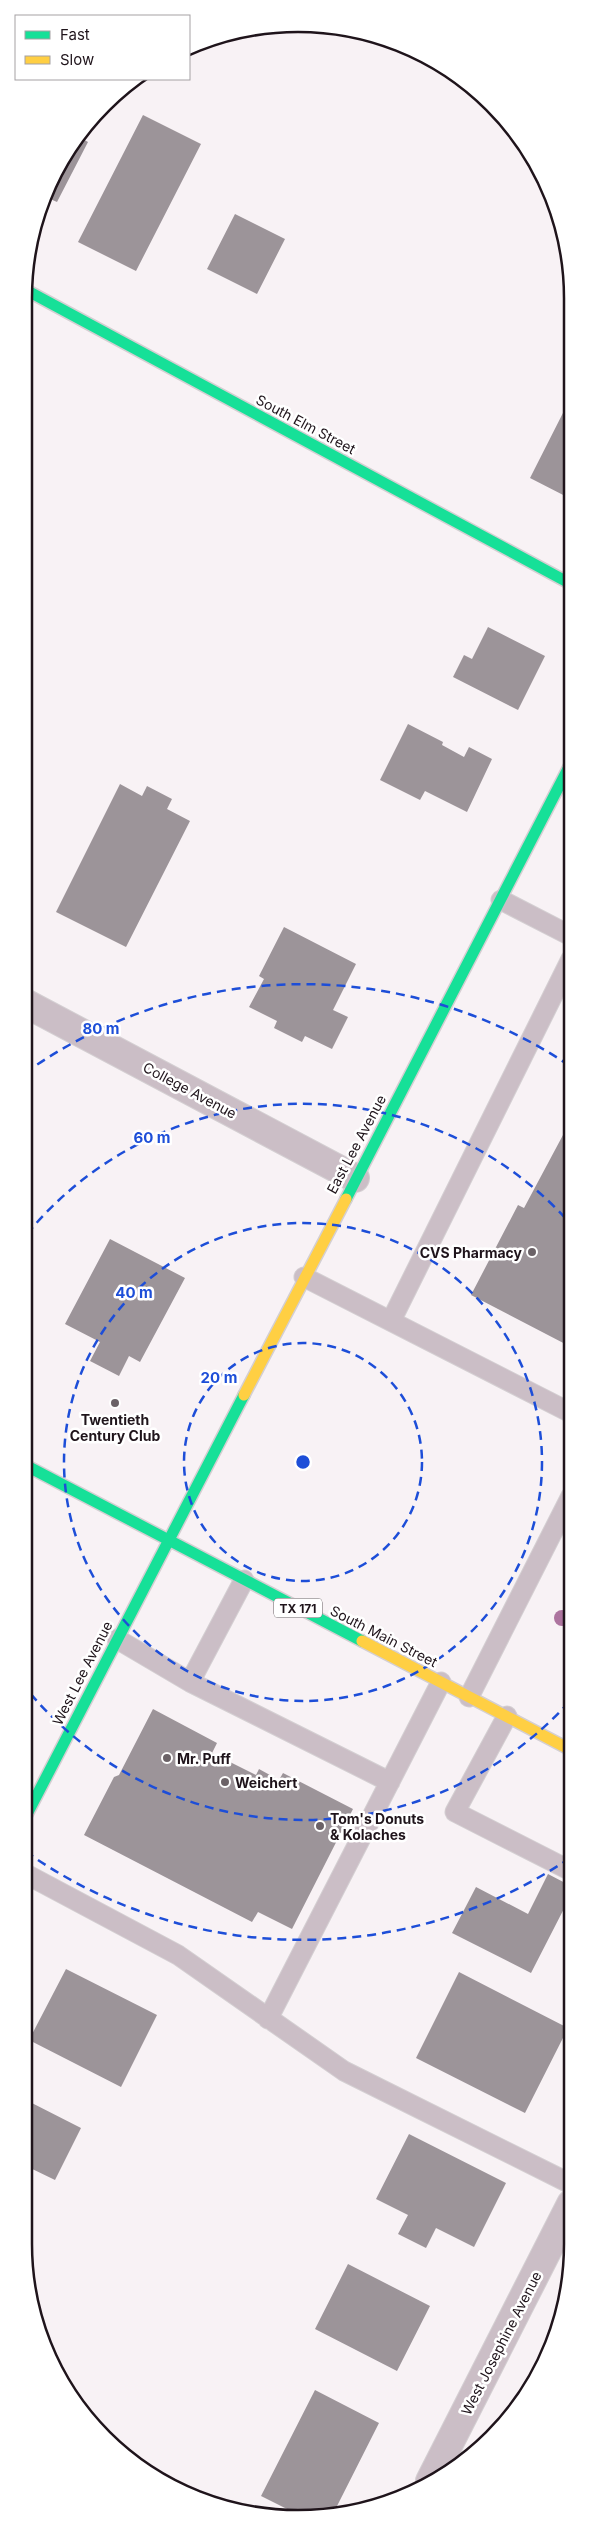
<svg xmlns="http://www.w3.org/2000/svg" width="597" height="2543" viewBox="0 0 597 2543" font-family="Inter,sans-serif">
  <rect width="100%" height="100%" fill="#f8f2f5"/>
  <path fill="#9c9499" d="M143 115 201 144 136 271 78 242Z
    M81 138 88 142 57 202 48 198 61 161Z
    M235 214 285 239 257 294 207 269Z
    M567 405 571 407V499L530 478Z
    M488 627 545 656 518 710 453 677 464 655 472 659Z
    M408 724 443 742 442 745 464 757 469 747 492 759 467 812 425 791 420 800 380 780Z
    M120 784 142 796 147 786 172 799 167 809 190 821 126 947 56 912Z
    M284 927 356 964 333 1010 348 1017 332 1049 305 1036 302 1042 274 1028 277 1021 249 1007 264 979 259 976Z
    M571 1120V1347L471 1295 518 1205 524 1208Z
    M110 1239 185 1278 140 1362 129 1356 119 1376 90 1361 100 1342 65 1324Z
    M153 1709 217 1743 212 1753 256 1775 259 1769 279 1780 283 1773 353 1809 292 1929 258 1912 252 1922 84 1835 114 1777 119 1775Z
    M548 1874 571 1886V1895L531 1973 452 1933 476 1887 528 1914Z
    M66 1969 157 2015 121 2087 29 2040Z
    M459 1972 568 2028 525 2113 416 2058Z
    M24 2099 81 2128 55 2180 24 2165Z
    M409 2134 506 2183 474 2247 436 2228 426 2248 398 2234 408 2215 376 2199Z
    M348 2264 430 2306 397 2371 315 2329Z
    M315 2390 379 2423 334 2512 301 2516 261 2496Z"/>
  <g fill="none" stroke-linecap="round" stroke-linejoin="round">
    <defs>
      <path id="lane" d="M501 900 571 936
        M304 1277 571 1413
        M391 1321 571 959
        M244 1580 190 1682 390 1782
        M117 1639 190 1682
        M469 1697 571 1496
        M507 1716 455 1812 571 1871
        M24 1873 178 1955 344 2071 571 2184
        M268 2019 441 1682"/>
      <path id="street" d="M25 1003 355 1178
        M430 2481 571 2204"/>
      <path id="fast" d="M26 290 571 584
        M346 1199 571 763
        M25 1465 362 1641
        M24 1820 244 1395"/>
      <path id="slow" d="M244 1395 346 1199
        M362 1641 571 1750"/>
    </defs>
    <use href="#lane" stroke="#d4cfd2" stroke-width="21"/>
    <use href="#street" stroke="#d4cfd2" stroke-width="30"/>
    <use href="#fast" stroke="#d4cfd2" stroke-width="14"/>
    <use href="#slow" stroke="#d4cfd2" stroke-width="14"/>
    <use href="#lane" stroke="#cbbec6" stroke-width="19"/>
    <use href="#street" stroke="#cbbec6" stroke-width="28"/>
    <use href="#fast" stroke="#16e098" stroke-width="11"/>
    <use href="#slow" stroke="#ffcf43" stroke-width="11"/>
  </g>
  <circle fill="#ad749f" cx="562" cy="1618" r="8"/>
  <g fill="none" stroke="#1d4ed8" stroke-width="2.5" stroke-dasharray="9 6">
    <circle cx="303" cy="1462" r="119"/>
    <circle cx="303" cy="1462" r="239"/>
    <path d="M569 1702A358 358 0 0 1 25 1687M27 1234A358 358 0 0 1 569 1222"/>
    <path d="M570 1858A478 478 0 0 1 25 1851M25 1073A478 478 0 0 1 570 1066"/>
  </g>
  <g fill="#6b6267" stroke="#fff" stroke-width="2">
    <circle cx="532" cy="1252" r="5"/>
    <circle cx="115" cy="1403" r="5"/>
    <circle cx="167" cy="1758" r="5"/>
    <circle cx="225" cy="1782" r="5"/>
    <circle cx="320" cy="1826" r="5"/>
  </g>
  <g text-anchor="middle" dominant-baseline="central" stroke-width="5" stroke-linejoin="round" paint-order="stroke">
    <rect fill="#fff" stroke="#625a5f" stroke-width="1" x="274" y="1598.5" width="48" height="19" rx="4"/>
    <g font-size="12" font-weight="bold" fill="#1f141b">
      <text x="298" y="1608">TX 171</text>
    </g>
    <g font-size="14" fill="#1f141b" stroke="#fff">
      <text transform="translate(306 424) rotate(28)">South Elm Street</text>
      <text transform="translate(190 1090) rotate(28)">College Avenue</text>
      <text transform="translate(356 1144) rotate(-62)">East Lee Avenue</text>
      <text transform="translate(384 1636) rotate(27)">South Main Street</text>
      <text transform="translate(82 1673) rotate(-63)">West Lee Avenue</text>
      <text transform="translate(501 2343) rotate(-63)">West Josephine Avenue</text>
    </g>
    <g font-size="14" font-weight="bold" fill="#1f141b" stroke="#fff" text-anchor="start">
      <text x="522" y="1252" text-anchor="end">CVS Pharmacy</text>
      <text x="115" y="1419" text-anchor="middle">Twentieth<tspan x="115" dy="16">Century Club</tspan></text>
      <text x="177" y="1758">Mr. Puff</text>
      <text x="235" y="1782">Weichert</text>
      <text x="330" y="1818">Tom's Donuts<tspan x="330" dy="16">&amp; Kolaches</tspan></text>
    </g>
  </g>
  <path d="M0 0H597V2543H0ZM298 32H298A266 266 0 0 1 564 298V2244A266 266 0 0 1 298 2510H298A266 266 0 0 1 32 2244V298A266 266 0 0 1 298 32Z" fill="#fff" fill-rule="evenodd"/>
  <path fill="none" stroke="#1f141b" stroke-width="2.5" d="M298 32H298A266 266 0 0 1 564 298V2244A266 266 0 0 1 298 2510H298A266 266 0 0 1 32 2244V298A266 266 0 0 1 298 32Z"/>
  <circle cx="303" cy="1462" r="8" fill="#1d4ed8" stroke="#fff" stroke-width="2.5"/>
  <g font-size="15" text-anchor="middle" font-weight="bold" fill="#1d4ed8" stroke="#fff" stroke-width="5" stroke-linejoin="round" paint-order="stroke">
    <text x="101" y="1034">80 m</text>
    <text x="152" y="1143">60 m</text>
    <text x="134" y="1298">40 m</text>
    <text x="219" y="1383">20 m</text>
  </g>
  <rect x="15" y="15" width="175" height="65" fill="#ffffff" stroke="#a5a1a4"/>
  <rect x="25" y="31" width="25" height="8" fill="#16e098" stroke="#a5a1a4"/>
  <text x="60" y="40" font-size="15" fill="#1f141b">Fast</text>
  <rect x="25" y="56" width="25" height="8" fill="#ffcf43" stroke="#a5a1a4"/>
  <text x="60" y="65" font-size="15" fill="#1f141b">Slow</text>
</svg>
